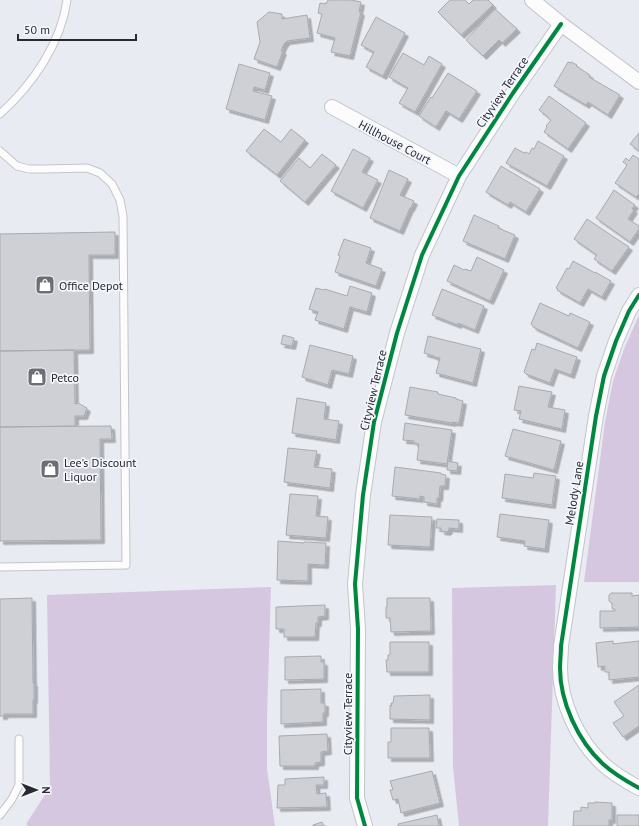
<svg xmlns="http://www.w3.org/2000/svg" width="639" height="826" viewBox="0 0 639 826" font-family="'PT Sans',sans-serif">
  <defs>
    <filter id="shadow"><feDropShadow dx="3.5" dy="3.5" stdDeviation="0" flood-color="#0004"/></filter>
  </defs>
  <rect width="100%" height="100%" fill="#e8ebf2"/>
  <path fill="#d6c7e1" d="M639 315V582H584L605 422 613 381 624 349Z
    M556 585 548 826H459L453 767 452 588Z
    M271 587 267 717V769L275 826H28L26 824 50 787 47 595Z"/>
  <path fill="#cfd0d5" stroke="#a9aaaf" filter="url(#shadow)" d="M328 0H351L361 2 359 12H361L350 56 331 52 335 38 317 33 322 14 318 13 320 3 325 4V3H327Z
    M450 0H465L469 4 473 0H488L493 5 461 35 438 12Z
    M495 9 517 29 502 43 499 40 483 56 466 40Z
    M269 12 282 14V19L307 15 310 38 287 41 284 44 281 51H283L277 67 254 59 260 42 257 22Z
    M376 17 405 33 383 76 366 67 374 52 361 45Z
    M403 53 424 65 429 56 442 64 415 112 399 103 408 88 389 77Z
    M568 62 571 63V62L577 65 576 66 590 75 589 77 620 95 608 115 588 102 586 105 554 86Z
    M239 64 270 73 265 90 254 87 253 91 272 96 265 120 226 109Z
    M448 73 477 91 459 119 446 111 436 127 419 116 431 97 432 98Z
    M549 96 586 123 568 149 544 132 547 127 546 126 551 120 548 118V117L539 110Z
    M264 129 281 142 291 129 305 140 277 175 246 151Z
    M639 133V151L630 144Z
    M538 141 564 156 547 186 506 163 515 148 524 153 526 152 529 154 532 148 534 149Z
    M353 149 370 158 362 172 378 180 363 208 331 191Z
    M322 154 336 165 305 202 280 181 299 158 310 168Z
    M633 155 639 159V194L636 197 615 183 627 165 623 162 626 158 629 161Z
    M501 166 540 189 526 212 510 202 508 205 486 192Z
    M389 170 408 179 400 195 414 201 411 208H410L400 231 370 218Z
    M614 190 635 205 632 209 634 210 628 219 639 226V229L630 242 596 218Z
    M474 215 499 226 498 228 515 235 505 259 463 241Z
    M587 219 629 247 612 271 594 259 597 255 574 239Z
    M115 232V255H89L90 350 0 351V234Z
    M344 239 371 248 366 263 382 269 376 286 335 272 340 256 338 255Z
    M477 257 504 270 490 301 447 281 454 265 464 270 465 269 471 271Z
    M573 261 595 273V272L611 281 602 297 588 289 580 303 557 290 558 289 556 288 567 268 569 269Z
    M350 286 372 293 367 312 350 307 344 329 315 320 318 312 309 309 316 288 324 290 325 289 347 296Z
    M442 289 484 306 475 330 458 323V325L432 315Z
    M540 303 569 316 570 313 590 322 578 348 533 327V326L531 324Z
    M283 335 294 338 292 346 281 344Z
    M428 336 481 349 473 383 436 373 440 358 434 357V356L424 353Z
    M537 343 577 357 571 375 555 369 550 383 526 374 524 372 532 349 535 350Z
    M310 345 353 356 349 374 332 370 328 385 302 377Z
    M74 350 75 404 78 403 87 408 84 416H75V426L0 427V351Z
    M519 386 552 392 548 407 565 410 562 429 519 419 521 411 514 410Z
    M410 387 438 392V394L456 398V399L463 401 459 423 452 422V423L405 415Z
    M297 398 326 403 324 419 339 421 336 440 292 433Z
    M405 423 452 430 447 464 417 460 419 444 414 443V441L403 440Z
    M111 426 112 439H100L101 540 0 541V427Z
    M513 429 561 441 554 470 505 456Z
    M288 448 317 451 314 467 332 469 330 488 284 482Z
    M448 461 458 463 457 471 447 470Z
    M395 467 441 473V474L446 475 445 486H440L439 498H437V504L424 502V497L420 496V499L392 496Z
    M534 473 556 476 552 505 502 498 505 474 533 478Z
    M290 494 318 496 316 516 328 517 326 538 286 535Z
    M500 514 549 520 545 549 524 546 525 541 497 537Z
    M390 515 432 517 430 547 388 545Z
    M437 519 459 520V529L449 528V530L447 532 441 531V528H436Z
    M278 541 304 543V542L326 543 325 565 308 564V581L277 580Z
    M611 593H632V596L639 595V627L600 628V611H615V609H612V603H611L609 601V595Z
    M32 598 33 683H34V700H33V714H4V716H0V599Z
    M387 598H430L431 631 391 632 390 618H386V607H387Z
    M325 605V616L318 617V623H316L315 637H284V629H276V607Z
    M613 641V644L639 641V677L609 680V672H605V666L598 667 596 643Z
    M390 642H429V672H387L386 660H388V655H390Z
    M321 656V662H324V679L285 680V657Z
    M639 685V726L623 737 613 723 624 716 614 702Z
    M321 689V703H325V713H323V722L281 724V690Z
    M430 695V720L390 719V705L392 706 391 703H393L394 696Z
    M391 728H429L430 758H388V742H391Z
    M327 734 328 751 321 752V762L315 763V766H280L279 736Z
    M432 771 440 803 401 813 398 799 393 800 390 790H393L390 781Z
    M324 777V785H316L317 794 326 793 327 807 277 808 278 785H285V779Z
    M595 802 612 803V820H609V826H573L574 811H581V807L588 808V803H595Z
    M437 815 439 826H398V824Z
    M617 815H639V826H617Z
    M322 822 324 826H313V825Z"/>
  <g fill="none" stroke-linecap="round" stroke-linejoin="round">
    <defs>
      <path id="lane" d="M0 114C32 85 61 44 67 0
        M0 151 17 166 29 169H46L87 168 100 173 112 184 120 200 123 216 126 565 0 567
        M0 815 12 799 19 785V739"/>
      <path id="street" d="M532 0 561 24 639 82
        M332 107 459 176
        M639 295 629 311 616 341 604 376 596 416 561 646C561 654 560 661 560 668 560 702 578 741 603 764 614 774 626 781 639 788
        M365 826 357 798 358 629 355 584 363 495 374 422 397 333 422 255 459 176 513 93 561 24"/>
    </defs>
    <use href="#lane" stroke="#c3c5ca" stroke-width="9"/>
    <use href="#street" stroke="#c3c5ca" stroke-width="16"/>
    <use href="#lane" stroke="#fcfcfd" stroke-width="7"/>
    <use href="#street" stroke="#fcfcfd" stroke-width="14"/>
    <defs>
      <path id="cycleway" d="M639 295 629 311 616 341 604 376 596 416 561 646C561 654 560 661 560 668 560 702 578 741 603 764 614 774 626 781 639 788
        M365 826 357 798 358 629 355 584 363 495 374 422 397 333 422 255 459 176 513 93 561 24"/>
    </defs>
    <use href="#cycleway" stroke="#f4f6fe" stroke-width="6"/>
    <use href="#cycleway" stroke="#00873e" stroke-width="4"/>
  </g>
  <defs>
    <symbol id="shop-square" viewBox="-11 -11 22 22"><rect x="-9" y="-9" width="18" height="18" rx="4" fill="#6c6e73" stroke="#f4f6fe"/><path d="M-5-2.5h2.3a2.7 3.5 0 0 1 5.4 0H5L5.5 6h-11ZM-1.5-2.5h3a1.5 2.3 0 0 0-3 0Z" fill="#fff"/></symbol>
  </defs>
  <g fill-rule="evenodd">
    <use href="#shop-square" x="34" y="274" width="22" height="22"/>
    <use href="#shop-square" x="26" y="366" width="22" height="22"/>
    <use href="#shop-square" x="39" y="458" width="22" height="22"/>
  </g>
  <g text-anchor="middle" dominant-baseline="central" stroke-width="3.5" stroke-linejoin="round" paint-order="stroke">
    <g font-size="12" fill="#292a2f" stroke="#f4f6fe">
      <text transform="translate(502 92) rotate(-56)">Cityview Terrace</text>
      <text transform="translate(395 142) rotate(28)">Hillhouse Court</text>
      <text transform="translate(373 390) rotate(-77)">Cityview Terrace</text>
      <text transform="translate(574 493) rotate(-81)">Melody Lane</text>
      <text transform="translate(347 714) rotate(-90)">Cityview Terrace</text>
    </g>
    <g font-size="12" fill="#292a2f" stroke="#f4f6fe" text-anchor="start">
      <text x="59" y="285">Office Depot</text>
      <text x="51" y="377">Petco</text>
      <text x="64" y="462">Lee's Discount<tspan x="64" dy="14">Liquor</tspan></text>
    </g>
  </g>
  <g transform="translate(36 790) rotate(90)" stroke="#f4f6fe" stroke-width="3" paint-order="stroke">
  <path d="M0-3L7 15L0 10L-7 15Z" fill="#292a2f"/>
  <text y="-6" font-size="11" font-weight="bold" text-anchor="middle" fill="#292a2f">N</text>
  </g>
  <path d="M18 34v6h118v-6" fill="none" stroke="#292a2f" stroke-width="2"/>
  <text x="24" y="34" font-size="12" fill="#292a2f" stroke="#f4f6fe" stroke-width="3" paint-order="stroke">50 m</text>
</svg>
